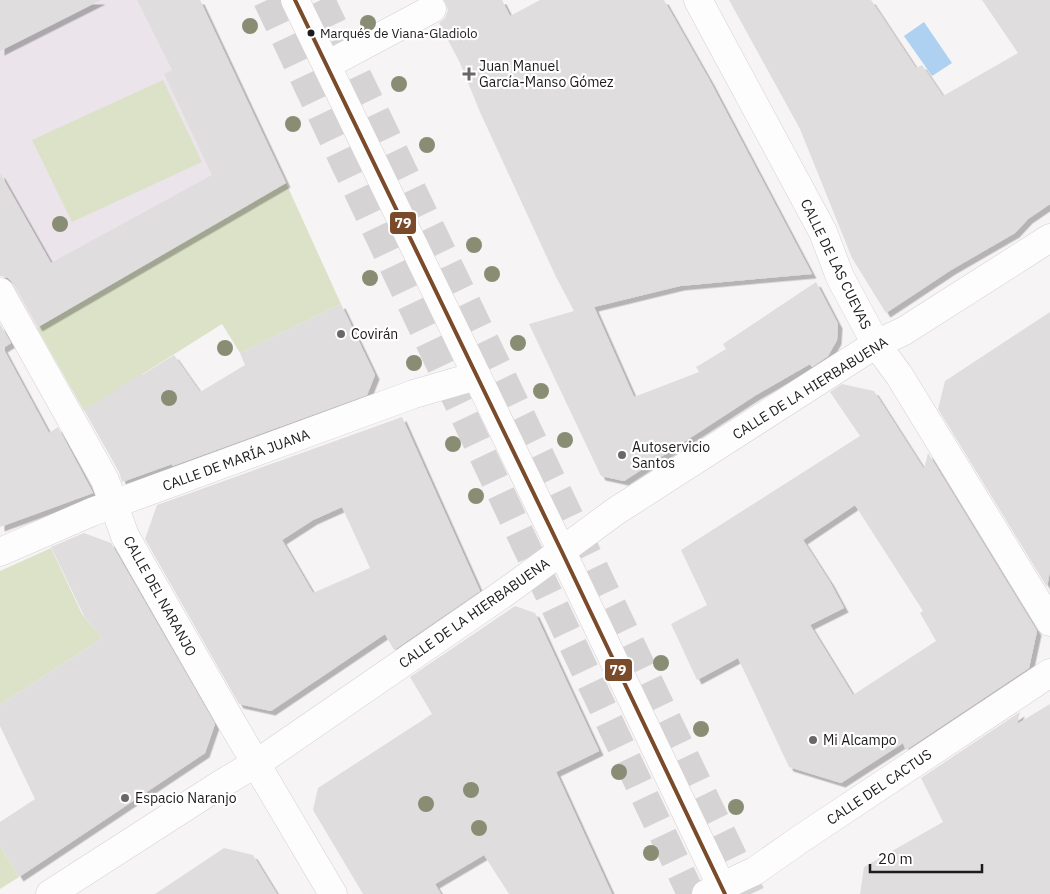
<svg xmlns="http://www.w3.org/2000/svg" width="1050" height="894" viewBox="0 0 1050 894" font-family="'IBM Plex Sans',sans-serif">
  <defs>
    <filter id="shadow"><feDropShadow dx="4.5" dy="4.5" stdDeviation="0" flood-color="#0004"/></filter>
  </defs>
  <rect width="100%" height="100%" fill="#f7f4f6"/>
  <path fill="#ebe4ea" d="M0 0H200L286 183 37 328 0 263Z"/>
  <path fill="#dce2c7" d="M163 80 202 162 72 222 32 140Z
    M286 183 341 304 240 353 222 324 84 411 37 328Z
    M51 548 82 614 102 638 0 705V571Z
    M0 845 19 877 0 889Z"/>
  <path fill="#aed1f2" d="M924 22 952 63 932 76 904 36Z"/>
  <path fill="#dfddde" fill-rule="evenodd" filter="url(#shadow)" d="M0 0H101L0 51Z
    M137 0H200L286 183 38 327 14 284 8 278 0 276V173L51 263 212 175 164 74 172 70Z
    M444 0H502L510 16 540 0H664L710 81 812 274 680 286 594 307 634 397 699 372 696 367 726 349 723 344 816 282 838 324 837 340 828 356 812 367 810 364 756 395 624 481 601 476 529 324 574 311 556 277 480 112 460 63 439 23 445 18 448 10Z
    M729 0H871L916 68 922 65 943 96 1018 53 982 0H1050V204L1028 219 1015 233 951 270 886 313 852 258 800 129Z
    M341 304 375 375 367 395 172 466V464L122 482 119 472 84 410 141 374 142 375 174 355 200 392 245 365 240 353Z
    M1050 312V571L1047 587 938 409 945 381Z
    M0 324 11 343 3 348 49 433 58 427 93 493 0 527Z
    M842 384 874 391 924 469 928 453 1037 631 1029 668 906 750 903 743 841 783 789 767 738 658 697 680 671 624 707 605 681 550 860 436 830 392ZM855 505 923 611 920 613 936 641 853 695 810 625 844 608 830 582 803 540Z
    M402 417 480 591 394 650 385 634 271 711 239 704 145 539 157 505ZM342 507 370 568 313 593 282 540 313 520Z
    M84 533 111 543 215 724 205 753 19 877 0 845V822L35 799 0 726V705L102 638 84 616 51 547Z
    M515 606 535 613 599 751 556 772 612 894H509L484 855 435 884 441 894H363L313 810 318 788 432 714 410 677Z
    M1050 704V894H860L864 867 943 822 921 778 1020 712 1017 724Z
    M224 848 253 855 277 894H155Z"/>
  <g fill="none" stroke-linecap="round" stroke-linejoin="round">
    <path stroke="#d6d3d5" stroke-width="28" stroke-dasharray="28 14" stroke-linecap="butt" d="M267 0 691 894
      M321 0 751 894"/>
    <defs>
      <path id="minor" d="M295 0 562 552 725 894
        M698 0 823 232 840 277 876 344 899 375 1050 622
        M327 65 432 9
        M0 292 105 480 125 536 232 723 333 894
        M0 552 92 512 414 394 476 376
        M50 894 218 786 266 757 507 591 616 511 876 344 904 331 1050 238
        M706 894 755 871 799 840 1050 673"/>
    </defs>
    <use href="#minor" stroke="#d3d1d2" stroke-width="29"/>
    <use href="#minor" stroke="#fefdfe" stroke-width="28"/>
    <defs>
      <path id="bus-1" d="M295 0 562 552 725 894"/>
    </defs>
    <use href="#bus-1" stroke="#fff" stroke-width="8"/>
    <use href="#bus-1" stroke="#7a4b2a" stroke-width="4"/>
  </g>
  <g fill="#898d74">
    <circle cx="368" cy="23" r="8"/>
    <circle cx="250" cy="26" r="8"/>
    <circle cx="399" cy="84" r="8"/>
    <circle cx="293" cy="124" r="8"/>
    <circle cx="427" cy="145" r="8"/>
    <circle cx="60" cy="224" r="8"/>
    <circle cx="474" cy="245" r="8"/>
    <circle cx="492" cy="274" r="8"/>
    <circle cx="370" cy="278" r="8"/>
    <circle cx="518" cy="343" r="8"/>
    <circle cx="225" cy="348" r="8"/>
    <circle cx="414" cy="363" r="8"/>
    <circle cx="541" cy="391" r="8"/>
    <circle cx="169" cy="398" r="8"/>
    <circle cx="565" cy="440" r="8"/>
    <circle cx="453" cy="444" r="8"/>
    <circle cx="476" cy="496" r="8"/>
    <circle cx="661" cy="663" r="8"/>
    <circle cx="701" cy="729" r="8"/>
    <circle cx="619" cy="772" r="8"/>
    <circle cx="471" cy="790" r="8"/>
    <circle cx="426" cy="804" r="8"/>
    <circle cx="736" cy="807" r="8"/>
    <circle cx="479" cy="828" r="8"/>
    <circle cx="651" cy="853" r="8"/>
  </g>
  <circle fill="#1d1b1d" stroke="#fff" stroke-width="2" cx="311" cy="33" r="4.5"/>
  <g fill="#696769" stroke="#fff" stroke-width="2">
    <path d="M466.5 66.5h5v5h5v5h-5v5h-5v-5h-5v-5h5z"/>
    <circle cx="341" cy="334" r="5"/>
    <circle cx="622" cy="455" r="5"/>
    <circle cx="813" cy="740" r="5"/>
    <circle cx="125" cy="798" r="5"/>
  </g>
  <g text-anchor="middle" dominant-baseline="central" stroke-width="4.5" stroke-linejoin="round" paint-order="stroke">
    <g font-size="13" fill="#1d1b1d" stroke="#fff" text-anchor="start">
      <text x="320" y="33">Marqués de Viana-Gladiolo</text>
    </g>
    <g font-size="14" fill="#1d1b1d" stroke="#fff" text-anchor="start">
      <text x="479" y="66">Juan Manuel<tspan x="479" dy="16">García-Manso Gómez</tspan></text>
      <text x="351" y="334">Covirán</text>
      <text x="632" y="447">Autoservicio<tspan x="632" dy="16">Santos</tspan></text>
      <text x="823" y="740">Mi Alcampo</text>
      <text x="135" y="798">Espacio Naranjo</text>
    </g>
    <g font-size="14" fill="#1d1b1d" stroke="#fff">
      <text transform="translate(836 264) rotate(64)">CALLE DE LAS CUEVAS</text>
      <text transform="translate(810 388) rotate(-32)">CALLE DE LA HIERBABUENA</text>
      <text transform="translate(236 460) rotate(-20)">CALLE DE MARÍA JUANA</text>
      <text transform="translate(160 596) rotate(61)">CALLE DEL NARANJO</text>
      <text transform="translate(474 613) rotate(-35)">CALLE DE LA HIERBABUENA</text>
      <text transform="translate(879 787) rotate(-34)">CALLE DEL CACTUS</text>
    </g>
  </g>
  <g stroke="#fff" stroke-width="2">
    <rect x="389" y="211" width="28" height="24" rx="5" fill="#7a4b2a"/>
    <rect x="604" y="658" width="29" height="24" rx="5" fill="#7a4b2a"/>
  </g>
  <g font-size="14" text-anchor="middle" font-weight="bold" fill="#fff">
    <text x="403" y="228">79</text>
    <text x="618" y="675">79</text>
  </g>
  <path d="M870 864v8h112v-8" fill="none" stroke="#1d1b1d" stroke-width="2.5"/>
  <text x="878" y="864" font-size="15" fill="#1d1b1d" stroke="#ffffff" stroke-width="4" paint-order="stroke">20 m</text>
</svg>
